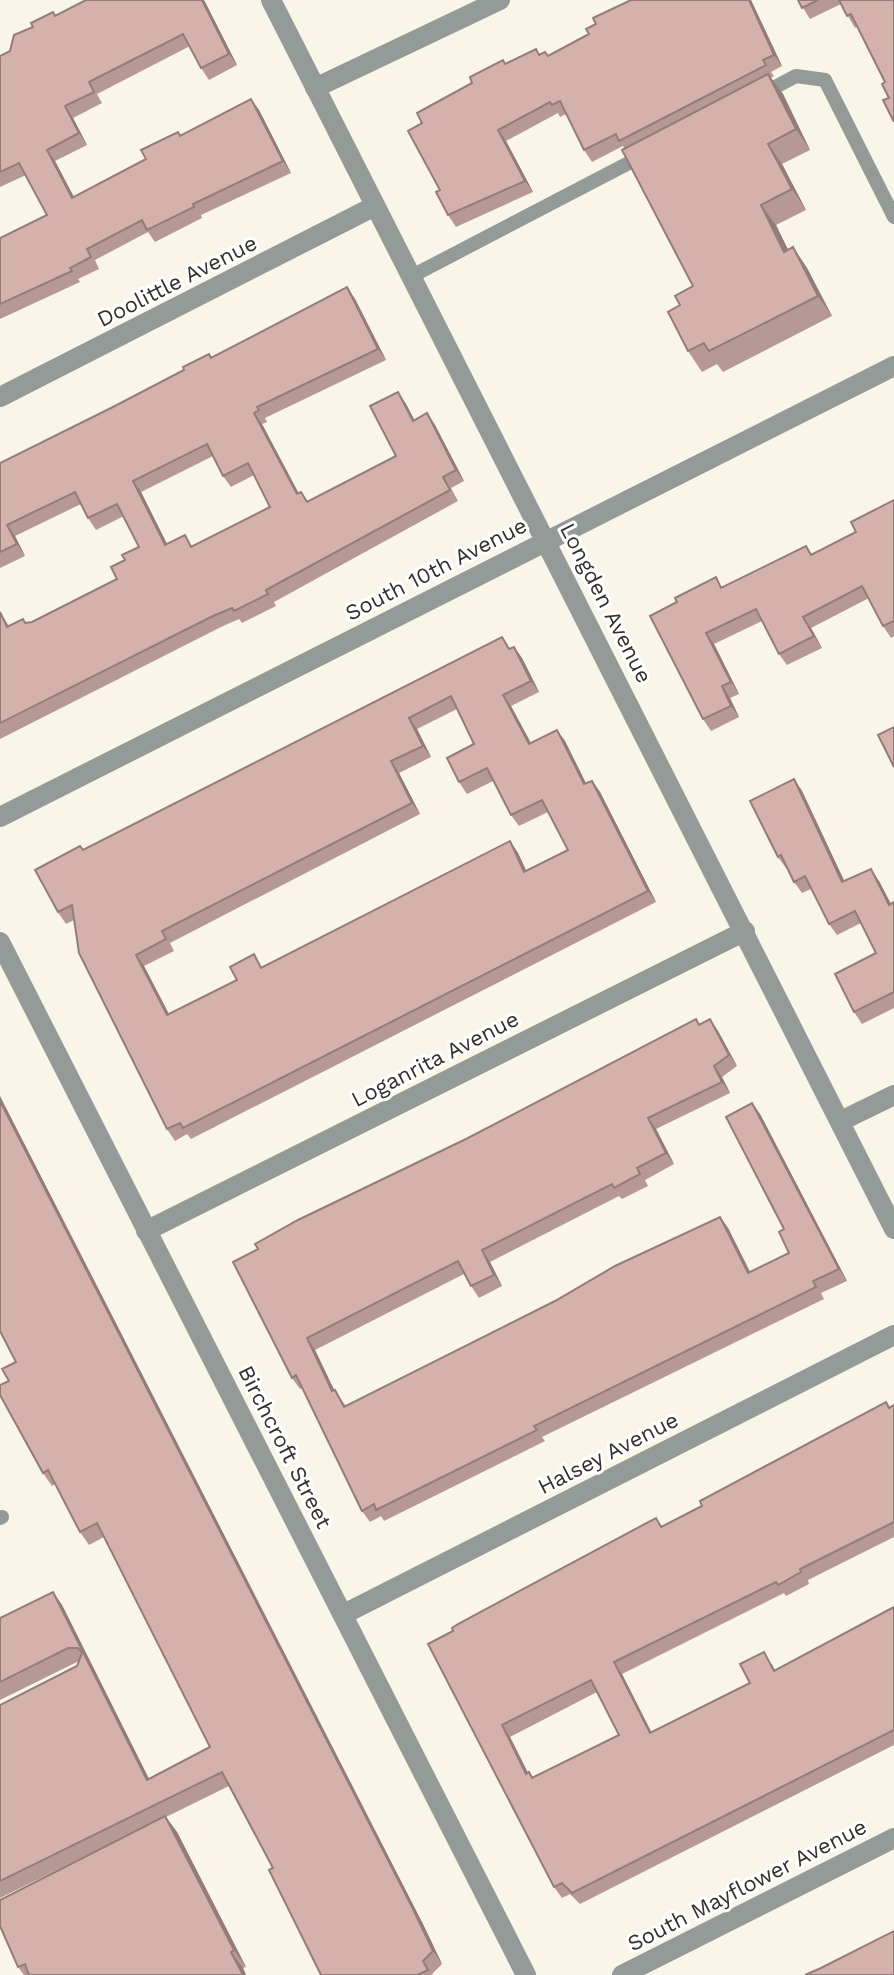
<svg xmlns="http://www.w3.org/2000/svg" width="894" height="1975" viewBox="0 0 894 1975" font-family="'Work Sans',sans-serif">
  <rect width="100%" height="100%" fill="#faf5e9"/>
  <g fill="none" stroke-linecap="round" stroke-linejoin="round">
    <path stroke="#939a97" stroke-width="14" d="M760 95 796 76 825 80 894 217
      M412 276 646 154
      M0 1518 2 1517"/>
    <path stroke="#939a97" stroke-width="20" d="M315 88 500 0
      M0 397 375 206
      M0 942 526 1975
      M841 1121 894 1095
      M146 1231 745 931
      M344 1614 894 1335
      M622 1975 894 1838"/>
    <path stroke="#939a97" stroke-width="20" d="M271 0 894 1229
      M0 817 894 366"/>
  </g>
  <path fill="#b69993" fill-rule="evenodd" d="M204 0 237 65 209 80 201 68 190 46 97 94 102 103 73 118 87 145 55 161 74 197 146 159 181 135 251 99 259 110 291 173 201 215 202 218 155 242 148 232 95 260 99 269 78 279 80 282 0 319V238L47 215 26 175 0 187V56L10 51 56 16Z
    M751 0 782 66 771 72 774 76 771 78 783 94 810 150 782 164 806 210 776 225 788 250 793 247 807 268 832 316 723 372 717 364 702 372 688 351 680 305 693 286 623 146 592 162 584 150 566 114 560 117 558 113 506 141 533 192 456 227 448 215 422 123 506 64 539 54 548 56Z
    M798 0H894L889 98 885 82 857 26 855 28 841 4 810 19Z
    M347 287 355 299 386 360 265 418 267 422 262 424 298 493 308 501 396 456 398 392 406 404 414 420 427 413 435 425 464 481 451 488 458 501 274 602 276 606 242 623 239 619 221 627 0 739V612L9 626 23 619 25 623 32 622 117 579 125 560 139 547 124 516 96 530 88 518 81 504 15 536 25 556 0 568V463L211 358ZM213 456 223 476 231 487 254 475 270 507 193 546 167 544 141 492Z
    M894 500V636L891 638 883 626 869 598 811 628 822 648 787 665 779 654 762 621 714 644 739 694 730 698 739 717 711 731 703 719 677 602 812 555 856 532Z
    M514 647 522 658 539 692 511 706 531 743 557 730 565 741 586 783 592 781 600 792 656 902 191 1139 187 1134 175 1141 167 1129 74 920 66 924 58 912 83 850ZM457 709 474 744 459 782 467 794 493 781 511 815 519 826 548 812 568 850 526 871 518 853 510 841 169 1014 144 966 174 951 170 943 420 814 399 773 431 757 417 729Z
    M794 779 802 791 844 881H879L891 904 894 902V1008L862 1024 854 1012 876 953 861 923 837 935 829 924 811 889 802 893 794 882 787 868H786L778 857Z
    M700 1024 718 1031 737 1066 722 1077 730 1093 656 1129 674 1164 645 1180 648 1186 622 1199 619 1196 490 1262 502 1286 479 1298 471 1286 464 1274 315 1350 334 1390 346 1406 720 1217 728 1228 750 1272 789 1253 784 1229 752 1103 760 1114 847 1281 821 1293 824 1299 542 1437 545 1441 384 1521 381 1516 370 1522 362 1511 302 1388 300 1389 292 1378 233 1262 466 1139Z
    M16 1362 422 1922 442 1964 432 1974 433 1975H321L273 1868 229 1786 166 1817 177 1832 246 1967 243 1968 246 1975H24L18 1967 104 1847 0 1898V1705L77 1666 79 1661 0 1700V1618L53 1592 62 1605 149 1779 210 1747 104 1537 89 1545 80 1532 55 1484 52 1486 43 1473 9 1381Z
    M886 1402 890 1407 894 1405V1537L808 1580 809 1584 786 1596 784 1593 622 1674 651 1733 750 1683 772 1664 775 1670 894 1607V1745L580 1904 570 1894 562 1898 554 1887 453 1631 656 1518 662 1527 702 1506ZM597 1692 619 1735 533 1778 529 1772 528 1773 510 1737Z"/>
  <path fill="#947d78" d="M202 0H204L237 65 229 54Z
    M749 0H751L782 66 774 55Z
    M768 74 783 94 810 150 796 129Z
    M251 99 259 110 291 173 283 161Z
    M65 106 73 118 87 145 79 133Z
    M498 130 506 141 533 192 525 181Z
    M768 144 782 164 806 210 792 189Z
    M47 150 55 161 80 209 72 198Z
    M761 205 776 225 799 272 784 252Z
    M793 247 807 268 832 316 818 296Z
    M347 287 355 299 386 360 378 349Z
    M398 392 406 404 421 432 413 421Z
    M254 413 262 424 305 505 297 494Z
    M427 413 435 425 464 481 456 470Z
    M133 481 141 492 173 556 165 545Z
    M7 525 15 536 25 556 17 544Z
    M803 617 811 628 822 648 814 636Z
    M706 633 714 644 739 694 731 682Z
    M514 647 522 658 539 692 531 681Z
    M722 686 730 698 739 717 731 706Z
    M503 695 511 706 537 755 529 744Z
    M409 718 417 729 431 757 423 746Z
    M557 730 565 741 592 796 584 784Z
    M391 761 399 773 420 814 412 803Z
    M794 779 802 791 850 893 842 882Z
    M592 781 600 792 656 902 648 891Z
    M510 841 518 853 532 883 524 872Z
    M871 869 879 881 894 910 889 905Z
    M136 955 144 966 175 1026 167 1015Z
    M710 1019 718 1031 737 1066 729 1055Z
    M714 1066 722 1077 730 1093 722 1082Z
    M0 1096 422 1922 442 1964 433 1951 0 1101Z
    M752 1103 760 1114 847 1281 839 1269Z
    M648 1118 656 1129 674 1164 666 1153Z
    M720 1217 728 1228 756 1284 748 1273Z
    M482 1250 490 1262 502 1286 494 1275Z
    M307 1338 315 1350 340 1402 332 1391Z
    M53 1592 62 1605 156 1793 147 1780Z
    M614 1662 622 1674 658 1745 650 1733Z
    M502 1725 510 1737 534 1785 526 1774Z
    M165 1816 177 1832 246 1967 234 1950Z
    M231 1952 243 1968 246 1975H243Z"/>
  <path fill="#d4b2ab" stroke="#947d78" stroke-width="2" fill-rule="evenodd" d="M86 0H202L229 54 201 68 183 34 89 82 94 92 65 106 79 133 47 150 72 198 146 159 141 150 178 132 180 136 251 99 283 161 193 204 194 207 147 230 142 220 87 249 91 257 70 268 72 271 0 304V238L47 215 19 163 0 172V56L10 51 14 35 33 27 31 23 53 12 55 16Z
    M631 0H749L774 55 763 60 766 65 619 141 616 134 584 150 560 101 552 105 550 102 498 130 525 181 448 215 436 192 440 190 408 131 422 123 417 113 472 83 470 77 503 60 505 64 536 49 539 55 545 52 548 56 589 34 586 29 596 24 593 18Z
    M798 0H818L802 8Z
    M839 0H894V122L883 100 889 98 882 84 885 82 851 14 847 16Z
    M768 74 796 129 768 144 792 189 761 205 784 252 793 247 818 296 709 351 704 343 688 351 668 312 680 305 675 296 693 286 622 150Z
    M347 287 378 349 257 407 259 410 254 413 297 494 301 492 307 502 396 456 370 406 398 392 413 421 427 413 456 470 443 477 450 490 266 590 268 594 234 611 232 608 213 616 0 723V612L7 627 23 619 25 623 32 622 117 579 111 567 125 560 122 555 139 547 117 504 88 518 75 492 7 525 17 544 0 552V463L113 407 184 370 183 367 209 354 211 358ZM207 444 223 476 248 463 270 507 191 547 185 535 165 545 133 481Z
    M894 500V621L883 626 862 586 803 617 814 636 779 654 756 609 706 633 731 682 722 686 731 706 703 719 650 616 677 602 675 598 716 577 721 588 806 546 811 555 856 532 851 522Z
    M502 637 509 649 514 647 531 681 503 695 529 744 557 730 584 784 592 781 648 891 183 1128 180 1123 167 1129 79 953 72 905 58 912 35 870 80 846 83 850ZM451 696 474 744 447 758 459 782 487 768 511 815 542 800 568 850 524 872 510 841 261 968 254 954 230 967 237 980 167 1015 136 955 166 939 162 931 412 803 391 761 423 746 409 718Z
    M894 727V767L878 735Z
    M794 779 842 882 871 869 889 905 894 902V992L854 1012 835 974 876 953 855 911 829 924 805 876 794 882 781 855 778 857 750 801Z
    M696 1019 699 1025 710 1019 729 1055 714 1066 722 1082 648 1118 666 1153 637 1168 640 1174 614 1188 612 1184 482 1250 494 1275 471 1286 458 1261 307 1338 332 1391 335 1390 344 1407 555 1301 615 1266 720 1217 748 1273 789 1253 779 1232 784 1229 726 1117 752 1103 839 1269 813 1281 816 1287 534 1426 537 1430 376 1510 374 1504 362 1511 296 1375 292 1378 233 1262 258 1249 255 1244 298 1220 466 1139Z
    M0 1101 413 1909 433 1951 423 1961 428 1970 417 1975H321L269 1870 273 1868 222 1772 0 1881V1705L77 1666 82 1653 78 1648H68L0 1682V1618L53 1592 147 1780 210 1747 97 1523 80 1532 48 1470 43 1473 0 1395V1385L9 1381 2 1369 16 1362 0 1331Z
    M886 1402 889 1408 894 1405V1522L800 1569 801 1572 778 1585 776 1582 614 1662 650 1733 750 1683 740 1664 764 1652 774 1671 894 1607V1730L572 1893 562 1883 554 1887 428 1644 453 1631 452 1628 458 1624 656 1518 661 1527 702 1506 700 1501ZM591 1680 619 1735 532 1778 529 1772 526 1774 502 1725Z
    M165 1816 234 1950 231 1952 243 1975H29L25 1964 18 1967 0 1926V1900Z
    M894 1931V1975H805L821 1968Z"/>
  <g text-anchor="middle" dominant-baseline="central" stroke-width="6" stroke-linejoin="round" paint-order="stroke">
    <g font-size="22" fill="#32302c" stroke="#fff">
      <text transform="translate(177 281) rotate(-27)">Doolittle Avenue</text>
      <text transform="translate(436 569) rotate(-27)">South 10th Avenue</text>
      <text transform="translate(606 603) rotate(63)">Longden Avenue</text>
      <text transform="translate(435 1059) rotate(-27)">Loganrita Avenue</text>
      <text transform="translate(285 1447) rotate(63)">Birchcroft Street</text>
      <text transform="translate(608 1453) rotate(-27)">Halsey Avenue</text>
      <text transform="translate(747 1885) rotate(-27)">South Mayflower Avenue</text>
    </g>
  </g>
</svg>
